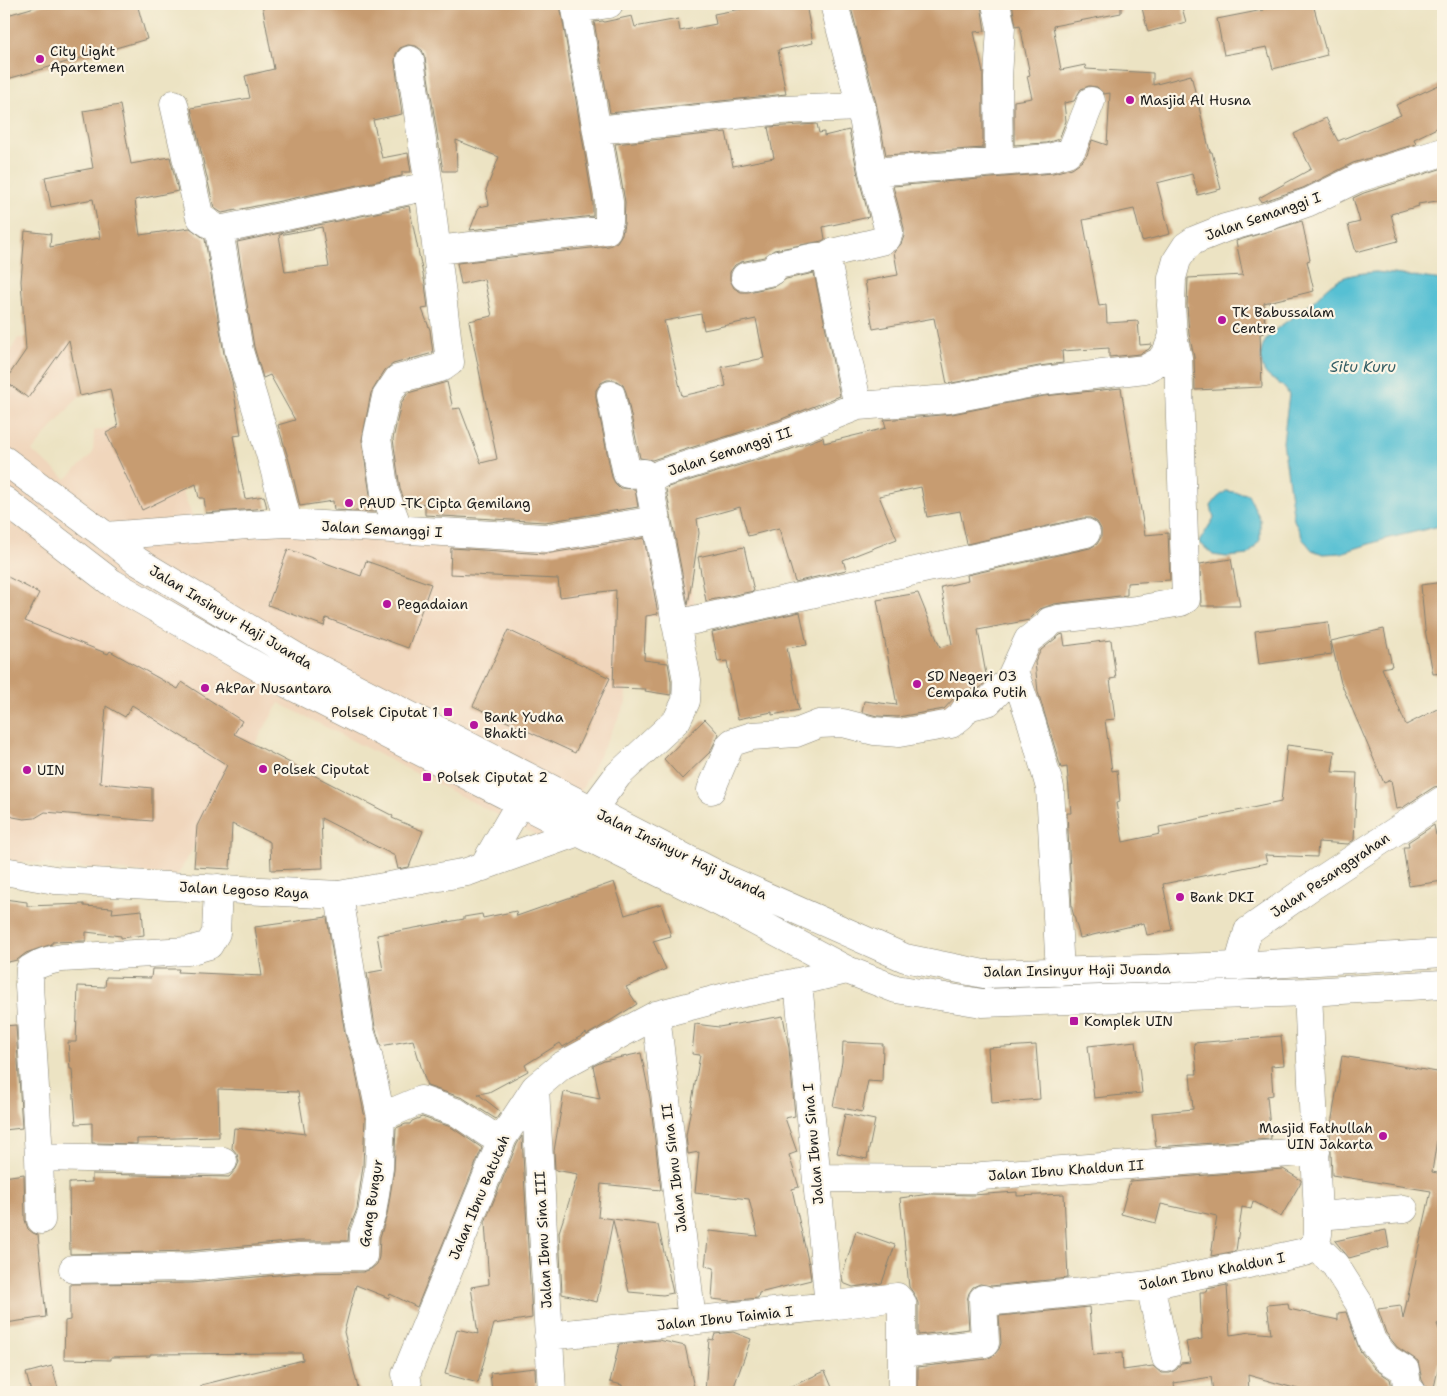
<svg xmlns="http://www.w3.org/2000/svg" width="1447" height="1396" viewBox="0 0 1447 1396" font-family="'Shantell Sans',sans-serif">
  <rect width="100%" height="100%" fill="#fcf5e5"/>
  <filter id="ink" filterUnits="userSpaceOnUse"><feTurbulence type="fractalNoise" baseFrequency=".02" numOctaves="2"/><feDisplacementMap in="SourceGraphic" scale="10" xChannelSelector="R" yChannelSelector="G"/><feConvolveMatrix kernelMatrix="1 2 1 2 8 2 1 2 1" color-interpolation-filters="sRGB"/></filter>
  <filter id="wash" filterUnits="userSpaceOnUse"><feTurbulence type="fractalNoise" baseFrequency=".0096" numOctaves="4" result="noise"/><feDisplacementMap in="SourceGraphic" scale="20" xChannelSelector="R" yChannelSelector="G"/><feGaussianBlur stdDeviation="1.12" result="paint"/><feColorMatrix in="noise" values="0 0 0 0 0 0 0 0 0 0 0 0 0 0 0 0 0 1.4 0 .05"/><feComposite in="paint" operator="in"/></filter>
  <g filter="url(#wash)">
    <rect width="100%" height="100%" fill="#ece3c3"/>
    <path fill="#f0d6bc" d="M18 338 88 342 87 387 32 451 66 479 93 453 94 431 154 418 200 536 288 524 569 540 679 535 698 618 624 617 626 703 554 844 279 703 177 876 4 860V362Z"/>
    <path fill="#57c0d3" stroke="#3a6e78" d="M1376 272 1443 280V524L1440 526 1385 539 1341 553 1323 554 1312 550 1303 539 1294 520 1283 442 1289 395C1280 376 1262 384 1261 357 1261 348 1264 342 1269 336 1280 324 1297 316 1309 305 1319 297 1326 286 1338 280 1350 274 1363 273 1376 272Z
      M1226 491 1248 494 1260 519V540L1248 555 1226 557 1213 555 1199 542 1214 518 1211 506 1217 498Z"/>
    <g id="blocks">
      <path fill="#c79c71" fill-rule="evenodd" d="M45 4H137L147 39 4 80V16Z
        M262 4H560L593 203V216L470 230 479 207 489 205 486 190 499 157 456 140 457 171H443L425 58 422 50 416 46 408 45 400 48 396 54 395 62 402 114 373 120 382 158 408 153 411 172H402V176L222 213 214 208 191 108 250 98 245 76 274 69Z
        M768 4H806L813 43 778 50 786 94 610 113 594 22 603 21 604 22 632 16 635 27 678 19 680 31 716 24 714 14Z
        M850 4H981L985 31 974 32 983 73V148L886 155 876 103Z
        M1012 4H1121V13L1053 26 1061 70 1085 65 1086 69 1153 73V85L1191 75 1210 152H1212L1221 189 1198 195 1192 174 1157 183 1170 234 1142 241 1134 209 1083 220 1099 306 1106 305 1107 323 1138 321 1140 345 1152 344 1149 349 1140 354 1109 357V348L1062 351 1063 363 1039 366 947 384 934 318 873 329 865 281 898 275 894 252 901 244 904 236V228L893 186 1053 173 1072 168 1082 161 1087 155 1092 140 1107 145 1110 93 1104 94 1097 87 1089 86 1081 89 1074 101 1064 103 1066 121 1059 139 1046 143 1014 145V101L1032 98 1027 76 1030 75 1020 25 1016 26Z
        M1141 4H1181L1186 22 1148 32Z
        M1262 4H1313L1327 55 1273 69 1267 47 1224 55 1217 19 1263 10Z
        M1443 83V125L1414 139 1416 144 1353 163 1303 188 1261 202 1259 198 1311 169 1294 134 1326 118 1338 141 1401 115 1396 105Z
        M120 105 131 164 170 157 178 191 135 200 140 235 190 228 205 239 224 354 232 381 241 435 233 436 245 499 264 496 267 508 206 513 204 498H199L196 484 142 510 106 433 118 427 110 389 80 396 69 340 28 398 5 381 26 350 21 281 25 231 51 234 50 247 100 238 93 199 51 207 45 177 93 168 83 111Z
        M817 124 819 133 824 132V136L849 130 858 175 869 217 823 227 825 239 822 241 774 250 764 257 741 262 735 265 730 272V280L734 288 741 292H748L776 286 786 279 814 273 840 396 779 420 652 460 640 458 626 392 623 385 615 380H607L601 383 596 390V398L612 477 615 483 620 488 635 489 638 507 545 522 425 515V503L407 507 400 489 393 439 401 403 408 393 447 382 453 409 460 408 481 463 497 459 469 321 492 316 484 279 461 284 457 263 609 246 617 242 622 234 624 224 625 202 615 144 726 132 733 166 774 158 768 127ZM701 314 704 330 756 319 764 358 722 367 726 386 682 396 664 321Z
        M1443 168V200L1418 204 1419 206 1391 214 1398 241 1356 252 1348 225 1360 222 1353 198 1364 193Z
        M409 206 425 284 428 308 422 309 430 330 433 353 393 364 385 370 371 393 362 440 370 495 376 512 334 510 333 501 300 506 290 464 278 425 295 420 270 375 263 378 254 347 237 242ZM322 227 329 267 285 272 279 235Z
        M1302 221 1310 260 1307 261 1314 291 1264 303 1265 333 1260 334 1262 387 1195 390 1194 357 1189 334 1187 305 1188 278 1243 275 1236 241Z
        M1121 388 1145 535 1168 533 1170 580 1127 583V595L1054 604 1040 609 1029 620 978 630 987 680 980 688 963 692 954 698 944 709 898 717 877 716 862 712 864 701 897 705 877 600 918 593 940 647 952 644 941 587 968 581 967 575 1090 548 1097 544 1101 537V529L1097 522 1090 518H1083L967 544 960 511 927 517 921 487 879 496 897 539 843 560 846 570 795 582 779 528 748 536 740 507 697 519 699 533 688 605 666 489 668 487 789 450 823 437 824 443 886 428 884 420 952 414 1044 396Z
        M644 538 658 614 646 616 644 660 668 663 671 681V695L645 691 646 689 613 688 616 590 560 597 558 579 450 574 451 548 545 554Z
        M744 547 754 591 706 601 698 557Z
        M288 549 361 576 366 561 431 584 408 648 326 618 324 626 268 605Z
        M1231 559 1240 606H1201L1200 564Z
        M4 575 39 593 25 621 108 654 110 651 178 689 182 682 242 721 234 734 393 816 392 818 423 831 409 867 398 869 395 856 321 818 323 868 271 870 270 842 232 824 230 869 194 867 197 826 227 765 132 705 125 717 106 706 100 783 152 788V821L45 812 35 818 24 819 13 817 4 811Z
        M1443 582V673L1433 674 1425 629 1421 585Z
        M800 612 807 645 787 648 799 710 772 715V712L738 719 727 661 718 662 712 632Z
        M1328 622 1332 654 1259 664 1255 631Z
        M1384 629 1392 666 1382 668 1406 725 1443 706V785L1434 787 1402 808 1396 809 1391 780 1384 783 1341 683 1331 641Z
        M508 630 610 678 575 753 473 706Z
        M1063 634 1065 646 1111 640 1116 678 1110 679 1115 719 1105 720 1112 771 1117 770 1120 802 1116 803 1123 842 1160 834 1159 827 1281 802 1287 745 1335 751 1332 772 1357 773 1354 840 1348 844 1318 842 1317 857 1265 855 1267 863 1163 884 1172 930 1147 935 1144 923 1080 938 1072 909 1067 813H1071L1067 767 1061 768 1038 692 1035 662 1041 650 1060 635Z
        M705 719 719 734 710 752 682 779 664 759Z
        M1434 825 1436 835 1443 834V881L1409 886 1403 847H1409L1408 842Z
        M614 882 625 915 661 904 671 936 653 941 666 969 626 987 637 1004 597 1029 587 1035 586 1033 563 1047 560 1043 525 1065 528 1071 489 1092 478 1094 501 1112 496 1119 463 1098 427 1086 413 1040 381 1046 375 1027 367 973 383 970 377 935 464 919V917L482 914 483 918 516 911 517 916Z
        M4 899 27 902V906L84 904V906L113 908 112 913 142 910 144 935 121 938V936L86 932V941L52 942V944L26 953 17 960 4 963Z
        M327 917 345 1034 353 1059 365 1118 363 1166 357 1209 349 1229 348 1241H298L190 1251 70 1254 69 1183 92 1182V1174L229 1177 236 1169 239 1162 237 1154 232 1148 234 1128 266 1131V1129L305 1134 298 1092 218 1089 219 1137 137 1139V1144L92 1143V1123L76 1124 72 1069H70L68 1042H76L78 986 105 987 106 977 151 978 152 969H179L178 972 262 976 255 927Z
        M783 1016 789 1048 795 1116 785 1118 797 1152 789 1155 799 1187 792 1189 809 1265 811 1280 759 1293 758 1298 730 1301 712 1299 714 1268 705 1266 709 1231 758 1236 749 1199 695 1193 699 1152 688 1154 686 1136 700 1055 692 1054 695 1024 719 1027Z
        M16 1025 22 1128 4 1130V1026Z
        M1281 1036 1284 1065 1271 1066 1273 1095 1267 1096 1271 1139 1156 1147 1152 1113 1193 1109 1190 1074H1197L1194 1043Z
        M1136 1041 1142 1093 1094 1098 1088 1046Z
        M843 1042 883 1044 882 1082 868 1081 862 1112 833 1106 842 1062Z
        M1036 1045 1040 1099 992 1103 988 1048Z
        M641 1053 650 1098 661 1190 601 1184 598 1217 658 1225 673 1293 663 1295 629 1292 613 1220 597 1302 562 1294 559 1232 578 1174 555 1170 554 1151 564 1092 600 1099 593 1066 604 1061Z
        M1342 1056 1443 1073V1100L1432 1172 1443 1174V1322L1437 1324 1443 1339V1347L1433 1392H1427V1389L1422 1380 1418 1361 1397 1347 1386 1333 1378 1309 1401 1306 1403 1319 1431 1191 1332 1175 1330 1131Z
        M845 1114 875 1120 867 1159 837 1153Z
        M422 1117 451 1127 482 1148 417 1307 390 1294 389 1298 356 1285 344 1332 359 1392H201V1385L303 1360 302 1353 150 1354V1356L111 1357V1360L64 1359 65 1321 70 1320V1284L191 1283 300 1273 363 1272 371 1269 377 1264 379 1257 380 1237 387 1215 394 1170 396 1128 406 1124H410L412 1121Z
        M522 1136 532 1318 494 1324 478 1383 445 1374 457 1329 478 1334 471 1287 489 1284 485 1222 517 1144Z
        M1283 1169 1301 1180V1182L1281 1217 1253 1201 1251 1209 1242 1207 1236 1251 1211 1256 1217 1216 1161 1204 1156 1223 1121 1214 1130 1181Z
        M24 1174 25 1220 28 1229 33 1233 38 1235 46 1317 6 1323 4 1309V1177Z
        M1017 1192V1196L1064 1194 1068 1278 991 1286 980 1284 973 1287 969 1293 967 1300 969 1329 918 1335V1303L914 1294 909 1287 900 1198 930 1194 972 1195Z
        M1386 1230 1389 1247 1349 1258 1335 1241Z
        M856 1231 895 1245 882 1283 853 1287 843 1283 842 1276Z
        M1227 1285 1230 1335 1251 1332 1271 1334 1267 1305 1288 1303 1289 1309 1338 1320V1313L1346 1312 1360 1351 1375 1369 1390 1379 1393 1392H1308L1248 1375 1249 1392H1213L1211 1377 1174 1383 1175 1392H1008L1006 1387 975 1392H918V1367L987 1359 994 1355 999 1349 1001 1343 999 1316 1089 1307 1093 1355 1122 1353 1123 1370 1153 1366 1161 1373H1170L1177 1369 1181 1363 1190 1362 1186 1342 1202 1339 1200 1292H1206L1207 1289Z
        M733 1332 751 1339 732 1392H705L709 1339 713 1340 715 1334Z
        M659 1340 685 1346 695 1392H622V1385L610 1382 619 1344Z
        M52 1366 59 1392H31L26 1373Z
        M535 1368 536 1392H492L490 1373Z
        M825 1371 834 1392H779Z"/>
    </g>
  </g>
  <g filter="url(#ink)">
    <use href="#blocks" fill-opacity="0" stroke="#848070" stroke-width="1"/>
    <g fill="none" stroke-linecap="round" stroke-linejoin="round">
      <defs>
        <path id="street" d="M575 4 576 9 609 4
          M834 4 861 107 873 172 889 232 887 238 881 241 831 253 826 257 858 406
          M996 4 1001 27 998 78 999 162
          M174 104 199 214 201 218 219 230 239 351 273 464 288 523
          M597 130 782 110 861 107
          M873 172 1049 158 1067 153 1072 149 1091 101
          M219 230 429 186
          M437 250 607 230 609 221V202L576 9
          M745 277 773 271 777 265 816 257H826
          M611 395 627 474 644 473 651 479
          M399 530 385 493 377 438 386 397 398 379 443 367 450 362 429 186 410 60
          M106 536 248 525 288 523 546 538 656 520
          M676 624 1086 533
          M1014 671 1032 724 1050 788 1060 972
          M711 790 730 745 733 742 752 736 796 733 819 724 843 723 874 731 899 733 951 724 961 716 967 707 988 702 1010 679 1028 640 1049 624 1050 621 1058 619 1137 610 1181 602 1186 599 1178 358 1173 336
          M592 810 618 775 677 720 686 701 687 680 650 489 651 479 662 473 784 435 858 406 949 399 1042 381 1145 369 1160 361 1167 351 1173 336 1171 305 1172 278 1177 260 1186 246 1195 240 1225 228 1269 216 1309 202 1358 178 1443 152
          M218 888 216 933 209 945 188 951 62 958C50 960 40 962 30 969L29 985 39 1157 223 1161
          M1238 966 1248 931 1309 888 1443 800
          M798 982 829 1306
          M656 1015 692 1321
          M535 1088 552 1392
          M381 1117 421 1100 458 1113 489 1134 503 1137
          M39 1157 41 1220
          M817 1178 972 1179 982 1176 1316 1151
          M1318 1216 1404 1209
          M1315 1245 1335 1265 1359 1303 1372 1341 1387 1359 1405 1370 1407 1386 1412 1392
          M73 1269 191 1267 299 1257 363 1256 364 1234 372 1213 379 1168 381 1117 368 1055 360 1031 339 895
          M1150 1285 1166 1358
          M548 1336 829 1306 897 1297 902 1303V1392
          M902 1353 985 1343 983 1299 986 1302 1150 1285 1305 1252 1315 1245 1318 1234V1216L1308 992
          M409 1392 406 1374 503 1137 535 1088 561 1066 656 1015 729 996 798 982 847 970"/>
        <path id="secondary" d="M483 867 520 803
          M4 871 55 880 339 895 467 872 578 832"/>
        <path id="highway" d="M4 460 106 536 137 561 298 658 720 876 905 958 984 974 1238 966 1443 953
          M4 500 112 583 288 684 578 832 721 903 847 970 896 989 982 1003 1308 992 1443 984"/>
      </defs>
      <use href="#street" stroke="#848070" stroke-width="29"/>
      <use href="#secondary" stroke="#848070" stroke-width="29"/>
      <use href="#highway" stroke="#848070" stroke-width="29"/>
      <use href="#street" stroke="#fff" stroke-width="28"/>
      <use href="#secondary" stroke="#fff" stroke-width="28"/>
      <use href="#highway" stroke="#fff" stroke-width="28"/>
    </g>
  </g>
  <g fill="#b5179e" stroke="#fcf5e5" stroke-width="2">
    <circle cx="40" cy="59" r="5"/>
    <circle cx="1130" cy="100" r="5"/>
    <circle cx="1222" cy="320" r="5"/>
    <circle cx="349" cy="503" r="5"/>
    <circle cx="387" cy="604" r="5"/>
    <circle cx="917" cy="684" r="5"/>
    <circle cx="205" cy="688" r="5"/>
    <rect x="443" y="707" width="10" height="10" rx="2.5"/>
    <circle cx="474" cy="725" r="5"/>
    <circle cx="263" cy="769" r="5"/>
    <circle cx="27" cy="770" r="5"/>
    <rect x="422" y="772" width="10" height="10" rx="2.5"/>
    <circle cx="1180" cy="897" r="5"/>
    <rect x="1069" y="1016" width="10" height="10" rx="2.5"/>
    <circle cx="1383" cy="1136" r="5"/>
  </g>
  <g text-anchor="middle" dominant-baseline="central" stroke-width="4.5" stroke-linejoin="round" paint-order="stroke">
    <g font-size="14" fill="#1c1c1c" stroke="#fcf5e5" text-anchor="start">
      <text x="50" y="51">City Light<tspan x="50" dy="16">Apartemen</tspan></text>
      <text x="1140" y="100">Masjid Al Husna</text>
      <text x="1232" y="312">TK Babussalam<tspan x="1232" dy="16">Centre</tspan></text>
      <text x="359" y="503">PAUD -TK Cipta Gemilang</text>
      <text x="397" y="604">Pegadaian</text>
      <text x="927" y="676">SD Negeri 03<tspan x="927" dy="16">Cempaka Putih</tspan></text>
      <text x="215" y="688">AkPar Nusantara</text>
      <text x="438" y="712" text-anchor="end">Polsek Ciputat 1</text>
      <text x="484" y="717">Bank Yudha<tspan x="484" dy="16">Bhakti</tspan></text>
      <text x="273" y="769">Polsek Ciputat</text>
      <text x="37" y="770">UIN</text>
      <text x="437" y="777">Polsek Ciputat 2</text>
      <text x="1190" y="897">Bank DKI</text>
      <text x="1084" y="1021">Komplek UIN</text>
      <text x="1373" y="1128" text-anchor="end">Masjid Fathullah<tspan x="1373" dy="16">UIN Jakarta</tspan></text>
    </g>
    <g font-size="14" fill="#1c1c1c" stroke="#fcf5e5">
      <text transform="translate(1263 216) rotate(-19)">Jalan Semanggi I</text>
      <text transform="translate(730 451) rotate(-18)">Jalan Semanggi II</text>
      <text transform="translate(382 529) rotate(3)">Jalan Semanggi I</text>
      <text transform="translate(231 617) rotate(31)">Jalan Insinyur Haji Juanda</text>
      <text transform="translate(682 854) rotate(26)">Jalan Insinyur Haji Juanda</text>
      <text transform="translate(1330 875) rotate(-34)">Jalan Pesanggrahan</text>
      <text transform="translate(244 890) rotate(3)">Jalan Legoso Raya</text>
      <text transform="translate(1077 970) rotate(-1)">Jalan Insinyur Haji Juanda</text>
      <text transform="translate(813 1144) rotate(-95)">Jalan Ibnu Sina I</text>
      <text transform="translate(674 1168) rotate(-97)">Jalan Ibnu Sina II</text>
      <text transform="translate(1066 1170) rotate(-4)">Jalan Ibnu Khaldun II</text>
      <text transform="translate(479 1197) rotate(-67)">Jalan Ibnu Batutah</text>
      <text transform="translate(371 1203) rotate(-81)">Gang Bungur</text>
      <text transform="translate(543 1240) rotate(-93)">Jalan Ibnu Sina III</text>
      <text transform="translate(1212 1271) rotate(-11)">Jalan Ibnu Khaldun I</text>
      <text transform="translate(725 1318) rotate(-6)">Jalan Ibnu Taimia I</text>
    </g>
    <g font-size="15" font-style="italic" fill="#345e65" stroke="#fcf5e5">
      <text x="1363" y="367">Situ Kuru</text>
    </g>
  </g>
  <rect width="1447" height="1396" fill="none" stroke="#fcf5e5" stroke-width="20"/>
</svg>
